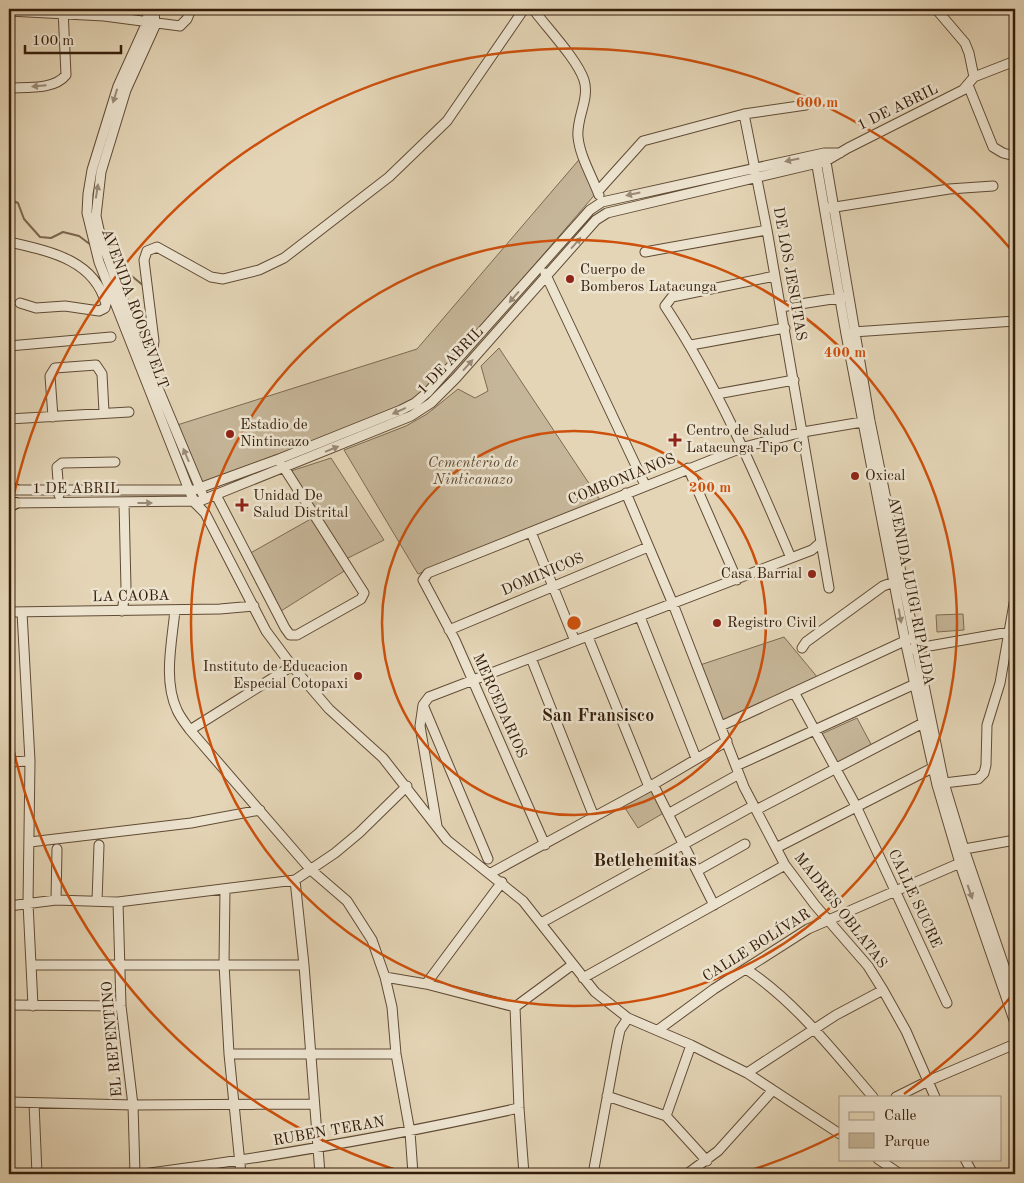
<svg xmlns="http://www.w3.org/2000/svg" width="1024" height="1183" viewBox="0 0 1024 1183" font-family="'Old Standard TT',serif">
  <rect width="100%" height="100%" fill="#e4d5b6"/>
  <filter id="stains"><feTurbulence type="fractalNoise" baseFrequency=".004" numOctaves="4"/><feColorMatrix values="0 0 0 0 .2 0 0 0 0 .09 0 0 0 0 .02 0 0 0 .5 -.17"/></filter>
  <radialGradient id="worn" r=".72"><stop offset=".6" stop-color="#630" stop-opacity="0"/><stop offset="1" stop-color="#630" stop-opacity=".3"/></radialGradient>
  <path fill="#c6b699" stroke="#7d6a52" d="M583 155 598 191 415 403 198 484 174 426 417 349Z
    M499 348 600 500 418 574 344 450 406 426 427 414 458 389 475 398 488 391 481 366Z
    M331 458 384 540 344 560 349 568 281 611 247 555 316 516 291 471Z
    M963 614 964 630 937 632 936 615Z
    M784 637 818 678 721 726 697 666Z
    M857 718 873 748 835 768 817 736Z
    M653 784 667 811 638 828 621 802Z"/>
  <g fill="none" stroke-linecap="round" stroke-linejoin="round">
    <path stroke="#7a664e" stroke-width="2" d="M9 199 18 203 24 219 40 237 51 238 63 232 79 236 91 245
      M113 261 144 286"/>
    <defs>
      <path id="minor" d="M147 9 148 20 118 86 92 170 88 194 87 213 99 262 189 490 195 503 205 513 266 631 292 666 329 709 383 758 447 840 523 901 595 992 628 1018 691 1045 747 1073 840 1134
        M154 9 155 26 126 90 101 172 96 216 101 239 135 333 202 493
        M533 9C547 28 577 59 584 80 590 99 576 118 578 137 580 157 592 176 599 195
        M9 11 104 16 180 26 187 19 191 9
        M974 77 1015 61
        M968 85 993 147 1003 153 1015 156
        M9 88C27 87 54 90 66 75L63 9
        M744 114 767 230 829 588
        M825 156 870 421 944 783 964 849 1015 998
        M816 160 846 334 905 640 937 785 962 870 1015 1023
        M598 191 643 141 744 114 806 105
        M829 208 949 189 993 186
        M9 242C48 251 94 259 106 304L105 308 99 311 65 306 36 308 20 303
        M645 252 767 230
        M545 273 645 485
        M775 276 672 297 665 306C717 385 754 471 791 558
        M781 307 845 297
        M853 332 1015 321
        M691 345 785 328
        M9 346 111 337
        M150 370 154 341 144 260 147 251 157 247 211 277 223 279 259 270 284 258 389 177 447 121 524 9
        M717 394 794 380
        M53 417 50 376 55 368 96 365 102 374 104 412
        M9 419 129 412
        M688 468 737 580
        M9 490H194L279 459 401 410 415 403 428 392 590 210 602 202 824 153H840
        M626 493 673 604 744 787 785 865 815 905 868 966 883 990 906 1031 935 1097
        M59 495 57 467 62 463 115 462
        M216 495 285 628 290 635H297L361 599 364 593 281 463
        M9 503 200 501 411 416 431 403 456 378 596 220 607 213 826 161 848 148 963 90 974 77 969 53 965 43 936 9
        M531 532 575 641
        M175 610C172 642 163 680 177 710 180 717 185 723 190 730L311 870 347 901 372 940 385 977 392 1007 396 1054 410 1132 413 1174
        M122 611 126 588 124 503
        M9 612 220 609 254 606
        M22 612 30 761 28 903 33 1006
        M640 617 696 758
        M449 630 648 547
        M588 637 649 787
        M802 648 806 642 883 586 894 582
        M912 649 1015 631
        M531 658 594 817
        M794 692 856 806 947 1003
        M423 705 488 859
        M721 726 909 639
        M190 730 292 666
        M9 762 30 761
        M736 766 915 684
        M944 783 978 779 984 773 986 765 987 725 1000 683 1015 598
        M653 784 714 905
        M756 810 923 723
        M668 814 739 774
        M437 826 420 726 423 705 429 697 812 550 821 542
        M30 842 191 823 260 810
        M545 845 455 640 423 580 428 573 744 447 803 432 868 421
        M776 848 938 765
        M959 850 1015 840
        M697 871 745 844
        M491 873 649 787 727 741
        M295 880 304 965 320 1174
        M225 889 224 964 229 1054 241 1174
        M56 900 57 849
        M97 901 99 845
        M118 902 121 1006 133 1105 135 1174
        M9 906 56 900 118 902 295 880 335 853 359 833 407 786
        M541 923 753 806
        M31 965H304
        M746 969C796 1002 833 1051 873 1097
        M385 977 426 984 515 1007 572 965
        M583 978 785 865
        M426 984 502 882
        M9 1005 121 1006
        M515 1007 519 1108 524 1174
        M658 1030 714 989 808 929 960 863
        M229 1054H396
        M747 1073 836 1015 883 990
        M607 1096 666 1116 707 1161
        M896 1097 928 1081 1015 1044
        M9 1102 133 1105 313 1104
        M34 1103 37 1174
        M666 1116 691 1045
        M878 1159 900 1174
        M965 1159 973 1174
        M143 1174C269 1157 394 1136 519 1108
        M593 1174 617 1044 620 1030 628 1018
        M687 1174 718 1151 773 1090"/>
      <path id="major" d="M9 488 15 489
        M9 507 16 503"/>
    </defs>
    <use href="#minor" stroke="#604b35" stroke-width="11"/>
    <use href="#major" stroke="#341d0a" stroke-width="12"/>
    <use href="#minor" stroke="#ede4d0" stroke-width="9"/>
    <use href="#major" stroke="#e4d5b6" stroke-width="10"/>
  </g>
  <defs><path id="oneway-solid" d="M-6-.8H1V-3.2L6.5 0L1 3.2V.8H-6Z" transform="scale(1.25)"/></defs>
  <g fill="#9a8a77">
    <use href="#oneway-solid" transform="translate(39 86) rotate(175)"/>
    <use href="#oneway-solid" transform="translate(115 96) rotate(107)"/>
    <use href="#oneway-solid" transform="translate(792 160) rotate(168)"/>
    <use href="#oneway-solid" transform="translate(97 191) rotate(-81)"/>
    <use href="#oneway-solid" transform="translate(633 194) rotate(168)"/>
    <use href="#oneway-solid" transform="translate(576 243) rotate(-49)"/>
    <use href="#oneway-solid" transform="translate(514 297) rotate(131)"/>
    <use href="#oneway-solid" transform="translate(468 365) rotate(-48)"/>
    <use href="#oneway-solid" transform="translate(399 411) rotate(156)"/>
    <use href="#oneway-solid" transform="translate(332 449) rotate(-22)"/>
    <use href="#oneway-solid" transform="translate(186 455) rotate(-113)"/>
    <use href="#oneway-solid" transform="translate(145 503)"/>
    <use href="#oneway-solid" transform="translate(900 616) rotate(80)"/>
    <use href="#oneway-solid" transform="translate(970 892) rotate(71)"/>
  </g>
  <g fill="none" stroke="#cd500c" stroke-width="2.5">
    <circle cx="574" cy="623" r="192"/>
    <circle cx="574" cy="623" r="383"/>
    <path d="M1014 993A575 575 0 0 1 904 1094M840 1133A575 575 0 0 1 742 1173M406 1173A575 575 0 0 1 10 733M10 513A575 575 0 0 1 1014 253"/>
  </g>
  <g fill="#8f2418" stroke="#ede4d0" stroke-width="2">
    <circle cx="570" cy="279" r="5"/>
    <circle cx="230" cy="434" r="5"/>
    <path d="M672.5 432.5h5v5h5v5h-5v5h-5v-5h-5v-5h5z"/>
    <circle cx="855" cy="476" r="5"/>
    <path d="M239.5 497.5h5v5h5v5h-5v5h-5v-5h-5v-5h5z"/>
    <circle cx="812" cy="574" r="5"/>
    <circle cx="717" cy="623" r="5"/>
    <circle cx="358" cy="676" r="5"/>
  </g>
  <g text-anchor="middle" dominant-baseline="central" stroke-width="5" stroke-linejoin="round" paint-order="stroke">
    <g font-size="15" fill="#341d0a" stroke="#ede4d0">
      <text transform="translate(898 108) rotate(-26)">1 DE ABRIL</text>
      <text transform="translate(789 274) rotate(80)">DE LOS JESUITAS</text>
      <text transform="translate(134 309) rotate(70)">AVENIDA ROOSEVELT</text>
      <text transform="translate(451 361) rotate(-46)">1 DE ABRIL</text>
      <text transform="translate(622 480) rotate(-22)">COMBONIANOS</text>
      <text x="76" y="489">1 DE ABRIL</text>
      <text transform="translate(543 575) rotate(-23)">DOMINICOS</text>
      <text transform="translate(910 591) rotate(79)">AVENIDA LUIGI RIPALDA</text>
      <text transform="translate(131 597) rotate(-1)">LA CAOBA</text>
      <text transform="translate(499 706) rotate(66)">MERCEDARIOS</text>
      <text transform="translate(914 899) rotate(65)">CALLE SUCRE</text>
      <text transform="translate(840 911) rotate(52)">MADRES OBLATAS</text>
      <text transform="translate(757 946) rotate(-32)">CALLE BOLÍVAR</text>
      <text transform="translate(113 1039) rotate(-95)">EL REPENTINO</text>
      <text transform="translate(329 1132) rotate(-10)">RUBEN TERAN</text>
    </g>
    <g font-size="15" fill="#341d0a" stroke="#ede4d0" text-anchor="start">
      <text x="580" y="270">Cuerpo de<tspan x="580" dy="17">Bomberos Latacunga</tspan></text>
      <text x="240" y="425">Estadio de<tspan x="240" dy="17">Nintincazo</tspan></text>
      <text x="686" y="431">Centro de Salud<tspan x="686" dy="17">Latacunga Tipo C</tspan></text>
      <text x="865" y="476">Oxical</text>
      <text x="253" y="496">Unidad De<tspan x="253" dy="17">Salud Distrital</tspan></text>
      <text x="802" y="574" text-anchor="end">Casa Barrial</text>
      <text x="727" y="623">Registro Civil</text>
      <text x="348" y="667" text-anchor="end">Instituto de Educacion<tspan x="348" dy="17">Especial Cotopaxi</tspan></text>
    </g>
    <g font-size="15" font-style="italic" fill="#604b35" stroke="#ede4d0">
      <text x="473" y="463">Cementerio de<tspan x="473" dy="17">Ninticanazo</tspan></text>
    </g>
    <g font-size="18" font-weight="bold" fill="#341d0a" stroke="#ede4d0">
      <text x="598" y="716">San Fransisco</text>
      <text x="645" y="861">Betlehemitas</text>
    </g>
  </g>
  <circle cx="574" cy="623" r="8" fill="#cd500c" stroke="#ede4d0" stroke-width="2.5"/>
  <g font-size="15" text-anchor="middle" font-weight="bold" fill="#cd500c" stroke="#ede4d0" stroke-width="5" stroke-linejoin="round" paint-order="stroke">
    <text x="817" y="107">600 m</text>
    <text x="845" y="357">400 m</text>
    <text x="710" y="492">200 m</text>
  </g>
  <rect width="1024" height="1183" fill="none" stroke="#e4d5b6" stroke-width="30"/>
  <rect x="10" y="10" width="1004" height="1163" fill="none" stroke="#341d0a" stroke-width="2.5"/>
  <rect x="15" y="15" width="994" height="1153" fill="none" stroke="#341d0a"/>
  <rect x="839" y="1096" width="162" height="65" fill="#ede4d0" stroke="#a39481"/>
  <rect x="849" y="1112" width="25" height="8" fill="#e4d5b6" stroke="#a39481"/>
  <text x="884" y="1120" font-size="15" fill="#341d0a">Calle</text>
  <rect x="849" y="1133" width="25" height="15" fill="#c6b699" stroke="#a39481"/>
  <text x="884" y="1146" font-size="15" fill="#341d0a">Parque</text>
  <path d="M25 45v8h96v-8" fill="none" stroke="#341d0a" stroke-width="2.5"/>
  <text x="32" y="45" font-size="15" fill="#341d0a" stroke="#ede4d0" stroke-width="4" paint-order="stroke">100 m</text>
  <rect width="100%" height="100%" filter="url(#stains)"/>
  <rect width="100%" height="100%" fill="url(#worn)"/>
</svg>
